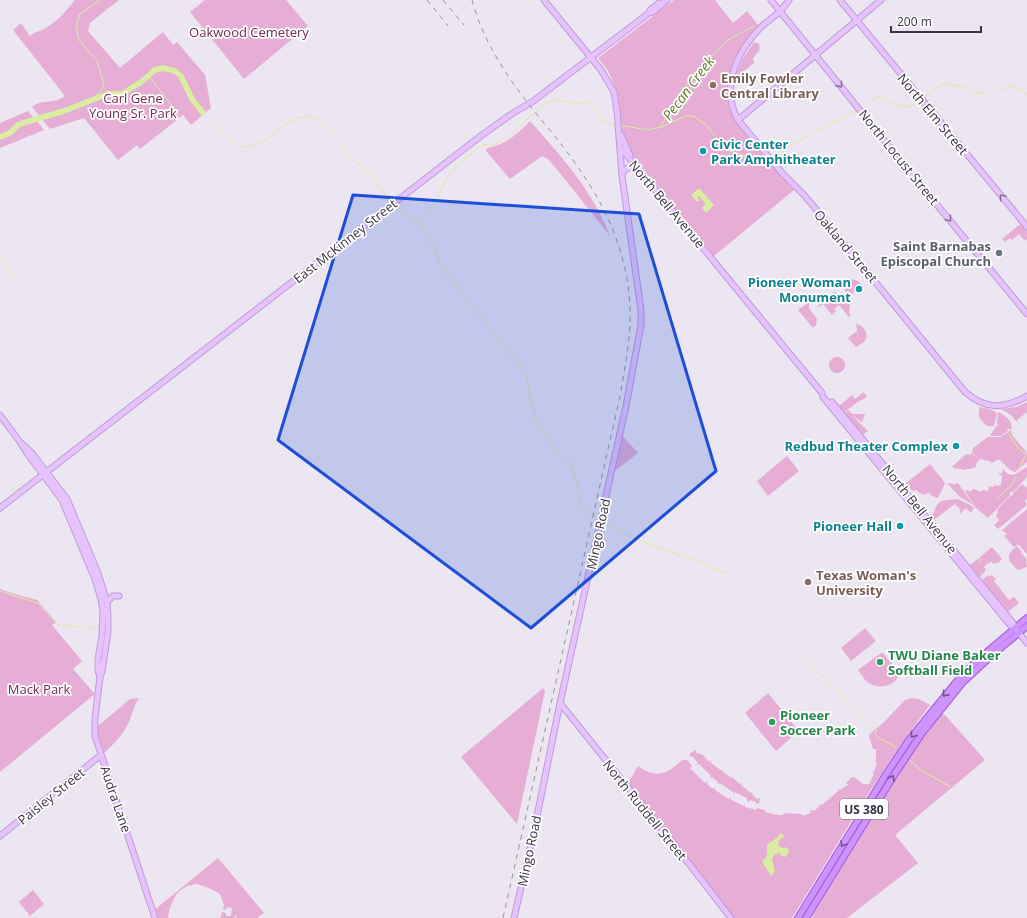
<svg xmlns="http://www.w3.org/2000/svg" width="1027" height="918" viewBox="0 0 1027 918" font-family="'Open Sans',sans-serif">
  <rect width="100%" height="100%" fill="#ece5f2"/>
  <path fill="#e6aed5" d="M75 0H119L90 23 88 31 120 68 163 32 173 45 177 42 205 75 211 108 191 125 183 115 140 149 137 145 118 160 84 118 50 129 32 107C44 98 54 105 65 96L13 30 21 23 30 36C36 31 39 32 44 29 57 22 66 11 75 0Z
    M205 0H286L308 26 244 79 190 12Z
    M674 0H715L733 23 747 11 759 26C737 51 715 86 735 120 740 128 748 136 754 144 767 160 780 175 794 190L714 256 631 154 625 142 622 130 618 94 608 71 598 58Z
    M754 42 758 43C763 52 756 52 753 59L754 63 734 79 742 60Z
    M28 111 44 130 0 148V123Z
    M530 121C561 156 593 191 610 236L555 167 548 159 542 156 510 179 486 151V149L488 148C507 144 516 135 530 121Z
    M1019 225H1021L1027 232V239L1025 241 1019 234 1012 240 1010 238 1005 242 1002 239Z
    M852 279 858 281 862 286 861 287 859 285 855 289 856 290 855 292 851 288 854 292 850 296 845 291 844 286 847 281Z
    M833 292 840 294 839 296 843 302 846 301 850 305 849 313 851 315 849 317 839 305 834 309 836 311 832 315 823 304 819 307 818 306 820 304 830 301Z
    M809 302V308L817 319 816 325 813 328 798 310Z
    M856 324C862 325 869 332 866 339 864 343 859 345 856 347L848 338 857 331 859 338Z
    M829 365a8 8 0 1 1 16 0a8 8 0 1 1-16 0Z
    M864 392 867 397 856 403 845 412 839 406 852 395 855 399Z
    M1027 402V412L1017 420V422L1011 415 1001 409 1016 407Z
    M980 407 992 410 997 413 994 426H988C979 420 977 415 980 407Z
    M848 410 852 414H865L862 422 852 415 868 431 862 435 845 414Z
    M998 412C1007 417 1011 419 1012 429H1005L1009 430 1001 436H990L996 426H999L997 424Z
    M1011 430 1012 435 1027 453V462L1015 472 1010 470 1000 460H997L992 463 989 461 979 459 972 452 973 448 988 437H1001Z
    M621 434 638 453 615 471 614 469Z
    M972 453 980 460 977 462 975 468H971V469H966L965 470 954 468 952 467 966 454 970 455Z
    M787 456 799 471 768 496 757 481Z
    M930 464 945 483 938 498 932 496 930 493H927L926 495 919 493 917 490 913 491 905 484Z
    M1027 467V477L1013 492H1010V495L988 518 975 507 965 491 967 490 971 492 972 489 977 490 980 492 983 490 988 491 989 486 994 487V485L999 486V485H1001L1002 476 998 473H1002L1003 469 1008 474 1014 475Z
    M947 483 955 484 958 483 973 505 960 497Z
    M1022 484 1027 488V499L1025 501 1027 505 998 529 994 525 999 520 996 516 998 512 997 510 1010 496 1013 495V493Z
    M958 499 974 507 971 513 966 508 960 514V509L955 504 957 502 934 520 932 517C939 498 939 501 958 499Z
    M1027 509V554L1018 544 1015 547 1013 546 1004 536 1007 534 1002 530Z
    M1017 546 1022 552 1021 553 1026 558 1027 567 1018 570C1008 561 1004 556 1017 546Z
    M992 547 1002 559 998 563H995L993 564 991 561 988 564 985 561 987 564 984 567 986 569 984 572 985 573 982 574 979 568 982 575 980 577 970 565 979 558 980 567V557Z
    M988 575 989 577 991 575 996 579 994 581 1009 600 1014 597 1019 603 1008 612 982 580Z
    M0 589 8 592 37 600 56 622 52 625 82 661 73 669 95 694 0 772Z
    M865 628 876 641 851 661 841 648Z
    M881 653H883L899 672C898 686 879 690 869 683 864 680 862 675 858 670Z
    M543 688 545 691 517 824 461 757Z
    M768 693 799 731 776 751 745 713Z
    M139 698C134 706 132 715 128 724 122 736 113 745 104 753L99 737 97 727 130 699Z
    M911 698 919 699 930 705C878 772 837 846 792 918H734L628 783 627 781 631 778 638 766C650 775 662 777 674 767 678 764 681 759 687 760L692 766 690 768 705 783 708 781 707 784 713 789 715 787V790L729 799 731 797V800L744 806 745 804V807L756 810 757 808 765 810V812L777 815 778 812V815H783L784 813 802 814V816L811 813 810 811 812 810 814 811 820 806 819 804 822 805 829 799 828 796 830 798 838 791V789L840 790 848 785 846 783 852 777H854L863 784H869L874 774 872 772H874L877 762 874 761 876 760V749H873L869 736 870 734 884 722 905 700Z
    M942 714 945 715 985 760 895 835 918 863 847 918H813L812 914 906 762 921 739Z
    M696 750V753L702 754 709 762 711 760V763L722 771 724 769 723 772 732 778 734 776 733 778 740 784 742 782 741 785 751 793 753 791 752 794 757 799 760 798 759 803 756 804V802L750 800 749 802 747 801V798L734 792 733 794V792L720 783 717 784 718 782 712 777 710 779 711 776 699 764 696 765 698 763 692 756 690 757V753Z
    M218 858 264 913 257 918H236L237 916H236L234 918H220L222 914 221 912 226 913V916H231L232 908 227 907 226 910 223 909 224 905 220 894 207 887 206 889V887L197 884 191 885 190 887 189 885 178 892 179 894 177 893 171 905 173 907 170 906 168 917 170 918H155L153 911Z
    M33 890 44 904 30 916 19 902Z"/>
  <path fill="#daeea1" d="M699 188 714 205 706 213 702 208 706 204 699 196 697 197 700 200 697 202 691 195Z
    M780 833 785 836 779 840 778 845 782 848 785 847 789 850 788 854 785 857 781 856 780 853 775 854 772 859 775 872 771 876 763 863V860L767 856C768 852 766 849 767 845 769 842 777 840 780 833Z"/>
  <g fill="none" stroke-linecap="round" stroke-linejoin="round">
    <path stroke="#daeea1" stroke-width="1" d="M148 77 153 81 179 115
      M996 90 1015 86 1027 94
      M925 97 938 86 944 84 964 87 974 94 987 92
      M93 100 101 90 104 84 97 61 79 40 76 25 80 14 100 0
      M871 101 879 97C894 104 904 112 919 102
      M208 118C215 124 232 143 240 146 264 155 291 106 315 118 323 122 327 129 333 135
      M621 126C634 126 647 133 660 127L685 88 705 62 728 40 754 26
      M659 128 685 116H693L705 124 727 150 758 160H766
      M816 131 856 111
      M338 141 353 160 372 175 390 201
      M773 156 811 134
      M394 207C406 215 418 228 430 212L450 172 460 163 483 145 496 144 510 136 531 115 550 101 558 100 573 103H588L604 122 615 125
      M417 220 431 242 441 266 469 302
      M0 259 18 282
      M470 304 520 365 522 370
      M526 374 535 419 558 454 564 457
      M1007 431 1018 448 1026 454 1020 467
      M568 461 572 467 582 505C586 512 593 513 598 518
      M11 491 23 482
      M997 498 1012 485 1016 477
      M602 521C628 537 656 546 684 557 696 561 711 565 721 572H725L726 573
      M0 591 38 603 59 625 79 627
      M83 627 99 628
      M807 660 818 673 825 678 828 684 837 690 844 699 873 728 877 730 875 734 877 737 896 747
      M910 760 919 769 951 787"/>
    <path stroke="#daeea1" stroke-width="5.5" d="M0 137 10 133 18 125 23 123 64 111 107 94H122L141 82 155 70 163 68 175 71 181 76 192 99 203 113"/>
    <defs>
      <path id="secondary" d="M771 0 900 160 1027 314
        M789 0C786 4 783 9 779 12 773 18 766 22 760 28 737 52 720 87 738 120L782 173 804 195 815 208 965 392C986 410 1004 409 1027 396
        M840 0 1027 227
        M649 13 650 10 659 3H663
        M738 120 881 0
        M621 135 630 155
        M620 147 822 393 823 397 1010 625 1015 628
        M622 175 624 171 627 168H638
        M832 402 1013 623 1015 628 1027 643
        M0 415 20 442 29 456 62 500 95 579 101 599 103 612 102 636 98 659V670L100 677
        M20 442 32 453 67 499 98 573 107 602 108 617V632L102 672 100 677 95 718V736L155 918
        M0 508 482 135 513 113 532 102 649 13C657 12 661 4 667 0
        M107 602 113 596H119
        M560 703 683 856 731 918
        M0 836 101 755
        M514 918 534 831 560 703 626 406 641 325V310L622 176 617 111 614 92 601 70 544 0"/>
      <path id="primary" d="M798 918 885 776 909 740 962 675 987 652 1027 618
        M806 918 896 772 922 733 963 682 992 655 1027 626"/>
    </defs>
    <use href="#secondary" stroke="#c09bda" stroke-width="7"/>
    <use href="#primary" stroke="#a964e1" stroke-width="8"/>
    <use href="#secondary" stroke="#e7c3fd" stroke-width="5"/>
    <use href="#primary" stroke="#cf93fc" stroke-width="5.5"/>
    <path stroke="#949494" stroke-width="1" stroke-dasharray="5 5" stroke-linecap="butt" d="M427 0 448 26
      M443 0 464 25
      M472 0C486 52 519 93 553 134 595 186 627 239 630 308 631 338 625 367 620 396L503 918"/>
  </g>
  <defs><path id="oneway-chevron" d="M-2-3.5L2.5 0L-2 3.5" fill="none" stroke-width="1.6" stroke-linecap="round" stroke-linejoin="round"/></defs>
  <g stroke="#897497">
    <use href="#oneway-chevron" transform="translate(840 85) rotate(51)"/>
    <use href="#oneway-chevron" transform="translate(1002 197) rotate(-130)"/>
    <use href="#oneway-chevron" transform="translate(949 219) rotate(50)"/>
  </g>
  <g stroke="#6f5584">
    <use href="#oneway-chevron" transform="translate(945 694) rotate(131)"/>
    <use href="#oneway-chevron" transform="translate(913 735) rotate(128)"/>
    <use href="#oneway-chevron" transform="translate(892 778) rotate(-59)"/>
    <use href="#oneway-chevron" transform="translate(843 844) rotate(122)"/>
  </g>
  <path fill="#1d4ed8" fill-opacity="0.2" stroke="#1d4ed8" stroke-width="3" stroke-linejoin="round" d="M353 195 639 214 716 471 531 628 278 440Z"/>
  <g fill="#8d6e63" stroke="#fff" stroke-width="1.5">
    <circle cx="713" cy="85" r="4"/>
    <circle cx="808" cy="582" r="4"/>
  </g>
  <g fill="#0f9aa8" stroke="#fff" stroke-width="1.5">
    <circle cx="703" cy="151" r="4"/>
    <circle cx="859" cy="289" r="4"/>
    <circle cx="956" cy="446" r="4"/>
    <circle cx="900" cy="526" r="4"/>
  </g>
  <circle fill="#6b7280" stroke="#fff" stroke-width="1.5" cx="999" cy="253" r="4"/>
  <g fill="#2e9e5b" stroke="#fff" stroke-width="1.5">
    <circle cx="880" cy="662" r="4"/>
    <circle cx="772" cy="722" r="4"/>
  </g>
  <g text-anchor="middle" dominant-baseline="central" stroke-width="3.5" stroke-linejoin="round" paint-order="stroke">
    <rect fill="#fff" stroke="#76717c" stroke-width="1" x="840" y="799" width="48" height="20" rx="3"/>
    <g font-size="12" font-weight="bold" fill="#3c3444">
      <text x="864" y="809">US 380</text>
    </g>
    <g font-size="13" fill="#742950" stroke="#fff">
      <text x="249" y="32">Oakwood Cemetery</text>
      <text x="133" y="98">Carl Gene<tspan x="133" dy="15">Young Sr. Park</tspan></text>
      <text x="39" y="689">Mack Park</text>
    </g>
    <g font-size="13" font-weight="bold" fill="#785e54" stroke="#fff" text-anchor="start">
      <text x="721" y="78">Emily Fowler<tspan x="721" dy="15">Central Library</tspan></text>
      <text x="816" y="575">Texas Woman's<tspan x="816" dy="15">University</tspan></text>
    </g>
    <g font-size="13" fill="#3c3444" stroke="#fff">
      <text transform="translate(933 114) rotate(50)">North Elm Street</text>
      <text transform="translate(899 157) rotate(51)">North Locust Street</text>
      <text transform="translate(667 204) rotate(50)">North Bell Avenue</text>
      <text transform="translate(345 241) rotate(-38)">East McKinney Street</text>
      <text transform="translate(846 246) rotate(50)">Oakland Street</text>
      <text transform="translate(920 509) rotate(51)">North Bell Avenue</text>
      <text transform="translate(598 534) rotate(-78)">Mingo Road</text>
      <text transform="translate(51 796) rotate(-39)">Paisley Street</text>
      <text transform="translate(116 799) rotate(71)">Audra Lane</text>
      <text transform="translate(645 810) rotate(51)">North Ruddell Street</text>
      <text transform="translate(529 851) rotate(-78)">Mingo Road</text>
    </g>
    <g font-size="13" font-weight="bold" fill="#0d838f" stroke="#fff" text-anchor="end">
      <text x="711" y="144" text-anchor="start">Civic Center<tspan x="711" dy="15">Park Amphitheater</tspan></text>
      <text x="851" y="282">Pioneer Woman<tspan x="851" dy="15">Monument</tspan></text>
      <text x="948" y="446">Redbud Theater Complex</text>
      <text x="892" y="526">Pioneer Hall</text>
    </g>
    <g font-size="13" font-weight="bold" fill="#5b616d" stroke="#fff" text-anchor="end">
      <text x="991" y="246">Saint Barnabas<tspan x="991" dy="15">Episcopal Church</tspan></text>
    </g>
    <g font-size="13" font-weight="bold" fill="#27864d" stroke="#fff" text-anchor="start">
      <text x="888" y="655">TWU Diane Baker<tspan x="888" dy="15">Softball Field</tspan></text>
      <text x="780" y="715">Pioneer<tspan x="780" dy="15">Soccer Park</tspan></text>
    </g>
    <g font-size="14" font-style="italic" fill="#667e27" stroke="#fff">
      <text transform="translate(688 88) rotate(-53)">Pecan Creek</text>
    </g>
  </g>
  <path d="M891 26v6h90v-6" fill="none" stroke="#3c3444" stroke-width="2"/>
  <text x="897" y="26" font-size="12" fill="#3c3444" stroke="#ffffff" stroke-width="3" paint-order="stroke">200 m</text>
</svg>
